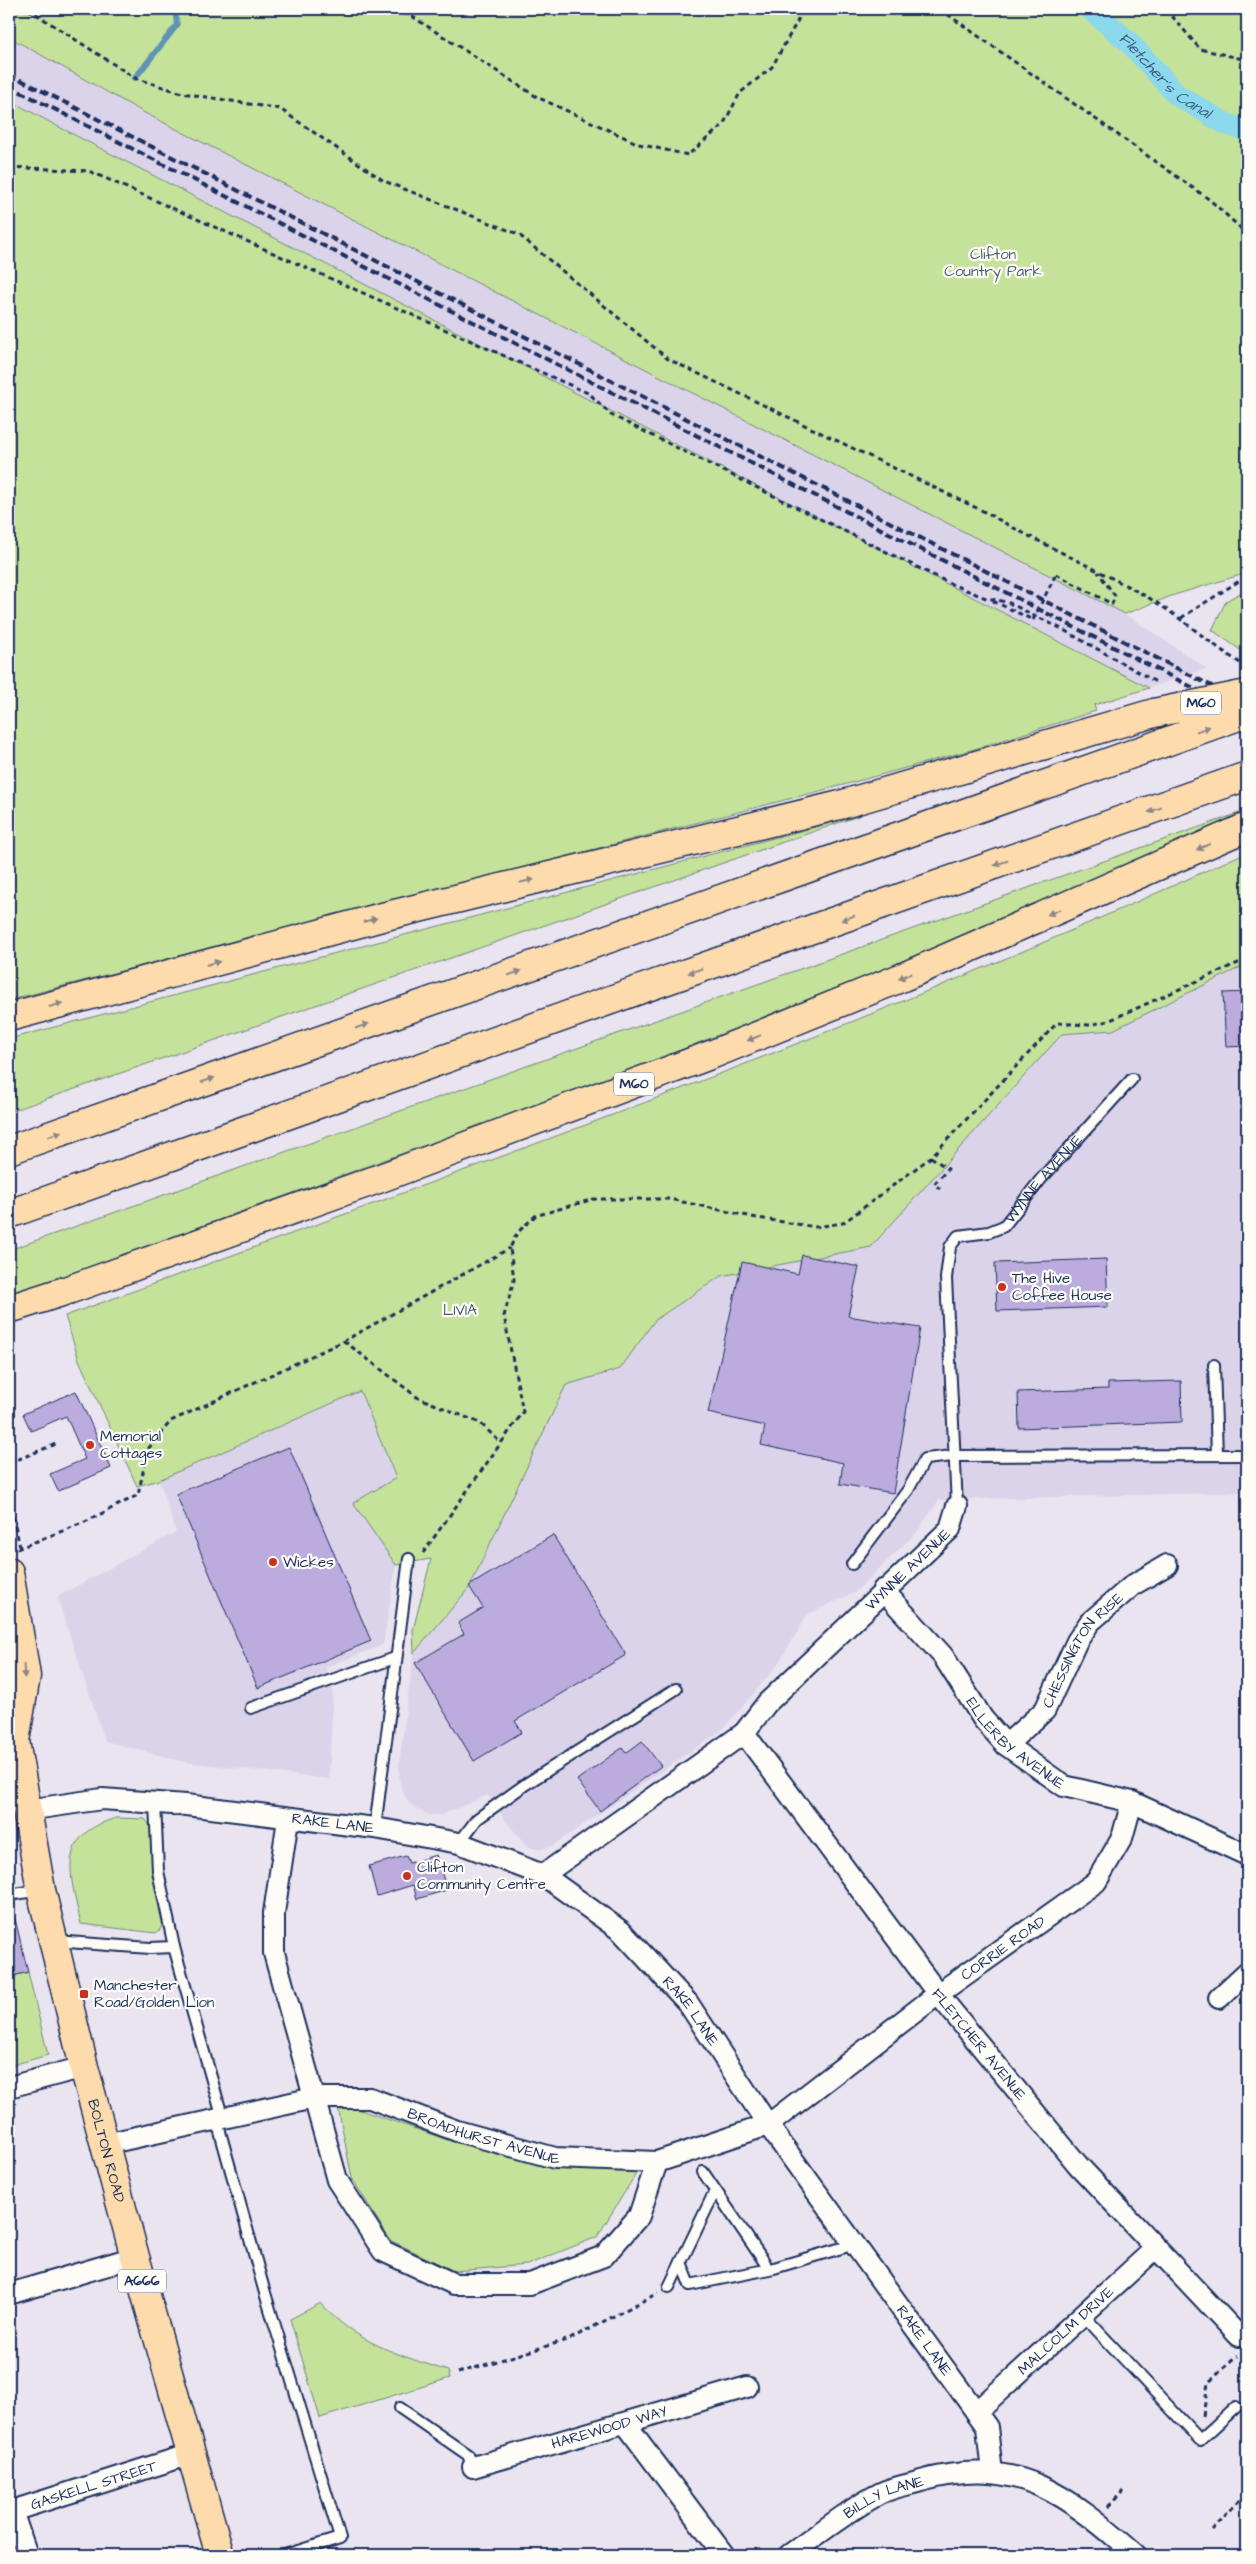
<svg xmlns="http://www.w3.org/2000/svg" width="1256" height="2564" viewBox="0 0 1256 2564" font-family="'Architects Daughter',sans-serif">
  <rect width="100%" height="100%" fill="#e9e4ef"/>
  <filter id="ink" filterUnits="userSpaceOnUse"><feTurbulence type="fractalNoise" baseFrequency=".02" numOctaves="2"/><feDisplacementMap in="SourceGraphic" scale="10" xChannelSelector="R" yChannelSelector="G"/><feConvolveMatrix kernelMatrix="1 2 1 2 8 2 1 2 1" color-interpolation-filters="sRGB"/></filter>
  <g filter="url(#ink)">
    <path fill="#dbd3ea" d="M9 37 141 111 1125 614 1207 669 1149 688 59 127 9 100Z
      M1247 964V1492L939 1500 917 1532 854 1593 808 1614 776 1667 722 1730 552 1846 539 1850 527 1846 508 1824 488 1795 441 1815H429L416 1809 406 1799 400 1784 399 1763 414 1653 469 1588 566 1384 620 1369 655 1320 721 1276 871 1247 1062 1034 1113 1030Z
      M360 1391 396 1478 354 1503 396 1565 383 1645 326 1667 333 1690 329 1779 185 1762 105 1741 57 1597 176 1532 159 1480Z"/>
    <path fill="#c4e29a" stroke="#70887c" d="M9 9H1247V573L1174 595 1125 614 141 111 9 37Z
      M9 100 59 127 1149 688 1094 705 1096 711 971 750 847 784 9 1000Z
      M1247 589V654H1246L1212 630 1226 601Z
      M1239 813 1242 820 925 953 605 1080 9 1296V1250Z
      M861 815 9 1112V1039Z
      M1247 852V964L1113 1030 1062 1034 871 1247 721 1276 655 1320 620 1369 566 1385 469 1588 414 1653 413 1630 431 1559 396 1565 353 1503 396 1478 360 1391 159 1480 137 1486 79 1360 65 1316C463 1171 863 1030 1247 852Z
      M116 1818 145 1819 149 1824 164 1921 160 1930 156 1933 81 1924C70 1874 55 1836 116 1818Z
      M28 1972 48 2055 9 2066V1977Z
      M337 2102 451 2141 552 2164 639 2169 597 2237 527 2265 454 2271 390 2240 352 2178Z
      M321 2303C353 2342 402 2356 448 2371L450 2378 320 2418 290 2319Z"/>
    <g fill="none" stroke-linecap="round" stroke-linejoin="round">
      <path stroke="#5f94b4" stroke-width="6" d="M135 78 177 25 175 9"/>
      <path stroke="#8cd8ed" stroke-width="22" id="s1" d="M1090 9 1129 42 1177 95 1226 124 1247 130"/>
    </g>
    <path fill="#bbacdd" stroke="#1b2f5e" d="M1247 992V1046L1226 1047 1223 993Z
      M802 1255 859 1267 848 1316 920 1328 893 1493 840 1484 843 1463 761 1445 765 1426 708 1413 742 1262 798 1274Z
      M1106 1259 1108 1307 997 1311 995 1263Z
      M1181 1381 1182 1422 1019 1428 1018 1392 1108 1389V1383Z
      M76 1391 111 1468 58 1491 50 1474 85 1459 66 1416 31 1431 23 1414Z
      M289 1447 371 1641 258 1688 176 1494Z
      M553 1535 626 1655 515 1721 522 1732 474 1761 415 1663 464 1634 458 1623 483 1608 469 1586Z
      M642 1741 661 1766 600 1811 577 1780 622 1748 626 1753Z
      M436 1855 447 1890 417 1899 413 1885 377 1896 369 1866 406 1856 409 1863Z
      M9 1919H15L28 1972 9 1977Z"/>
    <g fill="none" stroke-linecap="round" stroke-linejoin="round">
      <defs>
        <g id="service">
          <path d="M1214 1365 1217 1455"/>
          <path id="s2" d="M957 1506 946 1278 950 1247 958 1236 989 1232 1004 1226 1041 1179 1132 1079"/>
          <path d="M852 1564 908 1490 925 1459 953 1456 1247 1455"/>
          <path d="M251 1708 395 1658"/>
          <path d="M155 1802 158 1871 174 1947"/>
          <path d="M375 1828 409 1559"/>
          <path d="M459 1843 477 1819 526 1784 676 1689"/>
          <path d="M9 1895 40 1890"/>
          <path d="M54 1941 150 1948 174 1947 223 2119"/>
          <path d="M217 2121 265 2293 340 2538 285 2555"/>
          <path d="M703 2172 765 2263 766 2269"/>
          <path d="M681 2262 690 2285 774 2268 845 2247 852 2242"/>
          <path d="M669 2287 715 2191"/>
          <path d="M1083 2315 1200 2440 1236 2407"/>
          <path d="M400 2408 468 2455 473 2467"/>
        </g>
        <g id="minor">
          <path id="s3" d="M883 1590 943 1656 983 1719 1006 1745 1064 1786 1132 1802 1247 1855"/>
          <path id="s4" d="M744 1733 938 1994 1078 2165 1239 2336 1247 2335"/>
          <path id="s5" d="M1006 1745 1045 1710 1077 1641 1090 1622 1133 1585 1167 1565"/>
          <path id="s6" d="M27 1810 102 1799 186 1805 375 1828 459 1843 543 1875 621 1931 688 2003 768 2125 987 2427 992 2473"/>
          <path d="M288 1819 274 1913V1953L337 2180 383 2251 454 2284H530L604 2256 639 2216 657 2162"/>
          <path id="s7" d="M543 1875 744 1733 767 1703 950 1529 957 1506"/>
          <path d="M1219 1998 1247 1972"/>
          <path d="M9 2087 84 2067"/>
          <path id="s8" d="M105 2144 314 2098H370L457 2131 555 2158 657 2162 768 2125 938 1994 1096 1882 1122 1838 1132 1802"/>
          <path d="M9 2294 135 2257"/>
          <path id="s9" d="M976 2412 1156 2248"/>
          <path d="M625 2423 724 2555"/>
          <path id="s10" d="M473 2467 747 2387"/>
          <path id="s11" d="M27 2555 12 2511 191 2454"/>
          <path id="s12" d="M789 2555C819 2534 848 2510 881 2493 893 2487 908 2485 921 2481 1017 2454 1067 2495 1136 2555"/>
        </g>
        <g id="primary">
          <path d="M9 1572 26 1676 15 1741"/>
          <path id="s13" d="M9 1720 15 1741 41 1890 84 2067 135 2257 220 2555"/>
        </g>
        <path id="motorway" d="M9 1017 382 917 840 805 1154 713
          M9 1150 1160 744
          M9 1214C421 1065 834 922 1247 776
          M9 1309 68 1290 378 1179 713 1054 903 977 1247 827"/>
      </defs>
      <use href="#service" stroke="#1b2f5e" stroke-width="14"/>
      <use href="#minor" stroke="#1b2f5e" stroke-width="24"/>
      <use href="#primary" stroke="#1b2f5e" stroke-width="31"/>
      <use href="#motorway" stroke="#1b2f5e" stroke-width="31"/>
      <path stroke="#1b2f5e" stroke-width="3" stroke-dasharray="5 4" stroke-linecap="butt" d="M28 9 135 78 182 93 280 109 384 181 518 234 668 359 987 513C1037 542 1089 565 1140 593 1179 614 1210 645 1247 667
        M395 9 413 17 537 97 639 144 688 155 723 125 740 93 772 67 804 9
        M940 9 1210 200 1247 234
        M1166 9 1200 49 1247 60
        M9 167 89 171 590 394 611 415 949 583 986 598 1007 602 1060 628 1156 682
        M1056 574 1112 604 1115 596 1098 572
        M993 601 1033 620
        M1181 618 1247 576
        M931 1157 948 1169 934 1184 940 1189
        M344 1341 417 1397 480 1423 500 1442
        M9 1463 56 1444
        M9 1499 20 1547
        M17 1549 85 1522 138 1495 148 1449 171 1421 344 1341 510 1248
        M423 1553 523 1412 504 1316 514 1280 510 1248 517 1233 535 1216 594 1199H669L757 1218 816 1227 843 1223 931 1157 1057 1023 1089 1025 1108 1021 1247 959
        M458 2373 570 2339 658 2293
        M1203 2416 1208 2383 1237 2356
        M1108 2507 1123 2491
        M1212 2530 1247 2492"/>
      <use href="#service" stroke="#fdfcf7" stroke-width="10"/>
      <use href="#minor" stroke="#fdfcf7" stroke-width="20"/>
      <use href="#primary" stroke="#fddbac" stroke-width="28"/>
      <use href="#motorway" stroke="#fddbac" stroke-width="28"/>
      <path stroke="#1b2f5e" stroke-width="4" stroke-dasharray="8 4" stroke-linecap="butt" d="M9 74 1247 704
        M9 86 1247 715"/>
      <defs>
        <path id="motorway-bridge" d="M1154 713 1247 694
          M1160 744 1247 713"/>
      </defs>
      <use href="#motorway-bridge" stroke="#1b2f5e" stroke-width="31" stroke-linecap="butt"/>
      <path stroke="#1b2f5e" stroke-width="3" stroke-dasharray="5 4" stroke-linecap="butt" d="M1033 620 1056 574"/>
      <use href="#motorway-bridge" stroke="#fddbac" stroke-width="28"/>
    </g>
    <defs><path id="oneway-solid" d="M-6-.8H1V-3.2L6.5 0L1 3.2V.8H-6Z" transform="scale(1.25)"/></defs>
    <g fill="#8c8585">
      <use href="#oneway-solid" transform="translate(1203 729) rotate(-20)"/>
      <use href="#oneway-solid" transform="translate(1155 810) rotate(160)"/>
      <use href="#oneway-solid" transform="translate(1203 847) rotate(156)"/>
      <use href="#oneway-solid" transform="translate(1001 863) rotate(161)"/>
      <use href="#oneway-solid" transform="translate(527 881) rotate(-13)"/>
      <use href="#oneway-solid" transform="translate(1054 912) rotate(157)"/>
      <use href="#oneway-solid" transform="translate(848 918) rotate(160)"/>
      <use href="#oneway-solid" transform="translate(370 920) rotate(-15)"/>
      <use href="#oneway-solid" transform="translate(213 963) rotate(-15)"/>
      <use href="#oneway-solid" transform="translate(695 971) rotate(161)"/>
      <use href="#oneway-solid" transform="translate(515 973) rotate(-19)"/>
      <use href="#oneway-solid" transform="translate(905 976) rotate(157)"/>
      <use href="#oneway-solid" transform="translate(56 1005) rotate(-15)"/>
      <use href="#oneway-solid" transform="translate(362 1026) rotate(-19)"/>
      <use href="#oneway-solid" transform="translate(754 1038) rotate(158)"/>
      <use href="#oneway-solid" transform="translate(208 1080) rotate(-19)"/>
      <use href="#oneway-solid" transform="translate(55 1134) rotate(-19)"/>
      <use href="#oneway-solid" transform="translate(24 1671) rotate(86)"/>
    </g>
  </g>
  <g fill="#c8321e" stroke="#fdfcf7" stroke-width="2">
    <circle cx="1002" cy="1287" r="5"/>
    <circle cx="90" cy="1445" r="5"/>
    <circle cx="273" cy="1562" r="5"/>
    <circle cx="407" cy="1876" r="5"/>
    <rect x="79" y="1989" width="10" height="10" rx="2.5"/>
  </g>
  <g text-anchor="middle" dominant-baseline="central" stroke-width="4.5" stroke-linejoin="round" paint-order="stroke">
    <g fill="#fdfcf7" stroke="#5f6c8c" stroke-width="1">
      <rect x="1181" y="691.5" width="40" height="23" rx="4"/>
      <rect x="614" y="1072.5" width="40" height="23" rx="4"/>
      <rect x="118" y="2269.5" width="48" height="23" rx="4"/>
    </g>
    <g font-size="14" font-weight="bold" fill="#1b2f5e">
      <text x="1201" y="703">M60</text>
      <text x="634" y="1084">M60</text>
      <text x="142" y="2281">A666</text>
    </g>
    <g font-size="15" fill="#455c6d" stroke="#fdfcf7">
      <text x="993" y="254">Clifton<tspan x="993" dy="17">Country Park</tspan></text>
      <text x="460" y="1310">LIVIA</text>
    </g>
    <g font-size="15" fill="#1b2f5e" stroke="#fdfcf7">
      <text stroke="none"><textPath href="#s2" startOffset="382">WYNNE AVENUE</textPath></text>
      <text stroke="none"><textPath href="#s7" startOffset="478">WYNNE AVENUE</textPath></text>
      <text stroke="none"><textPath href="#s5" startOffset="124">CHESSINGTON RISE</textPath></text>
      <text stroke="none"><textPath href="#s3" startOffset="204">ELLERBY AVENUE</textPath></text>
      <text stroke="none"><textPath href="#s6" startOffset="308">RAKE LANE</textPath></text>
      <text stroke="none"><textPath href="#s8" startOffset="978">CORRIE ROAD</textPath></text>
      <text stroke="none"><textPath href="#s6" startOffset="728">RAKE LANE</textPath></text>
      <text stroke="none"><textPath href="#s4" startOffset="390">FLETCHER AVENUE</textPath></text>
      <text stroke="none"><textPath href="#s8" startOffset="390">BROADHURST AVENUE</textPath></text>
      <text stroke="none"><textPath href="#s13" startOffset="442">BOLTON ROAD</textPath></text>
      <text stroke="none"><textPath href="#s9" startOffset="121">MALCOLM DRIVE</textPath></text>
      <text stroke="none"><textPath href="#s6" startOffset="1132">RAKE LANE</textPath></text>
      <text stroke="none"><textPath href="#s10" startOffset="142">HAREWOOD WAY</textPath></text>
      <text stroke="none"><textPath href="#s11" startOffset="132">GASKELL STREET</textPath></text>
      <text stroke="none"><textPath href="#s12" startOffset="112">BILLY LANE</textPath></text>
    </g>
    <g font-size="15" fill="#1b2f5e" stroke="#fdfcf7" text-anchor="start">
      <text x="1012" y="1278">The Hive<tspan x="1012" dy="17">Coffee House</tspan></text>
      <text x="100" y="1436">Memorial<tspan x="100" dy="17">Cottages</tspan></text>
      <text x="283" y="1562">Wickes</text>
      <text x="417" y="1867">Clifton<tspan x="417" dy="17">Community Centre</tspan></text>
      <text x="94" y="1985">Manchester<tspan x="94" dy="17">Road/Golden Lion</tspan></text>
    </g>
    <g font-size="16" font-style="italic" fill="#375982" stroke="#fdfcf7">
      <text stroke="none"><textPath href="#s1" startOffset="101">Fletcher's Canal</textPath></text>
    </g>
  </g>
  <rect width="1256" height="2564" fill="none" stroke="#fdfcf7" stroke-width="30"/>
  <rect x="15" y="15" width="1226" height="2534" fill="none" stroke="#1b2f5e" stroke-width="2" filter="url(#ink)"/>
</svg>
